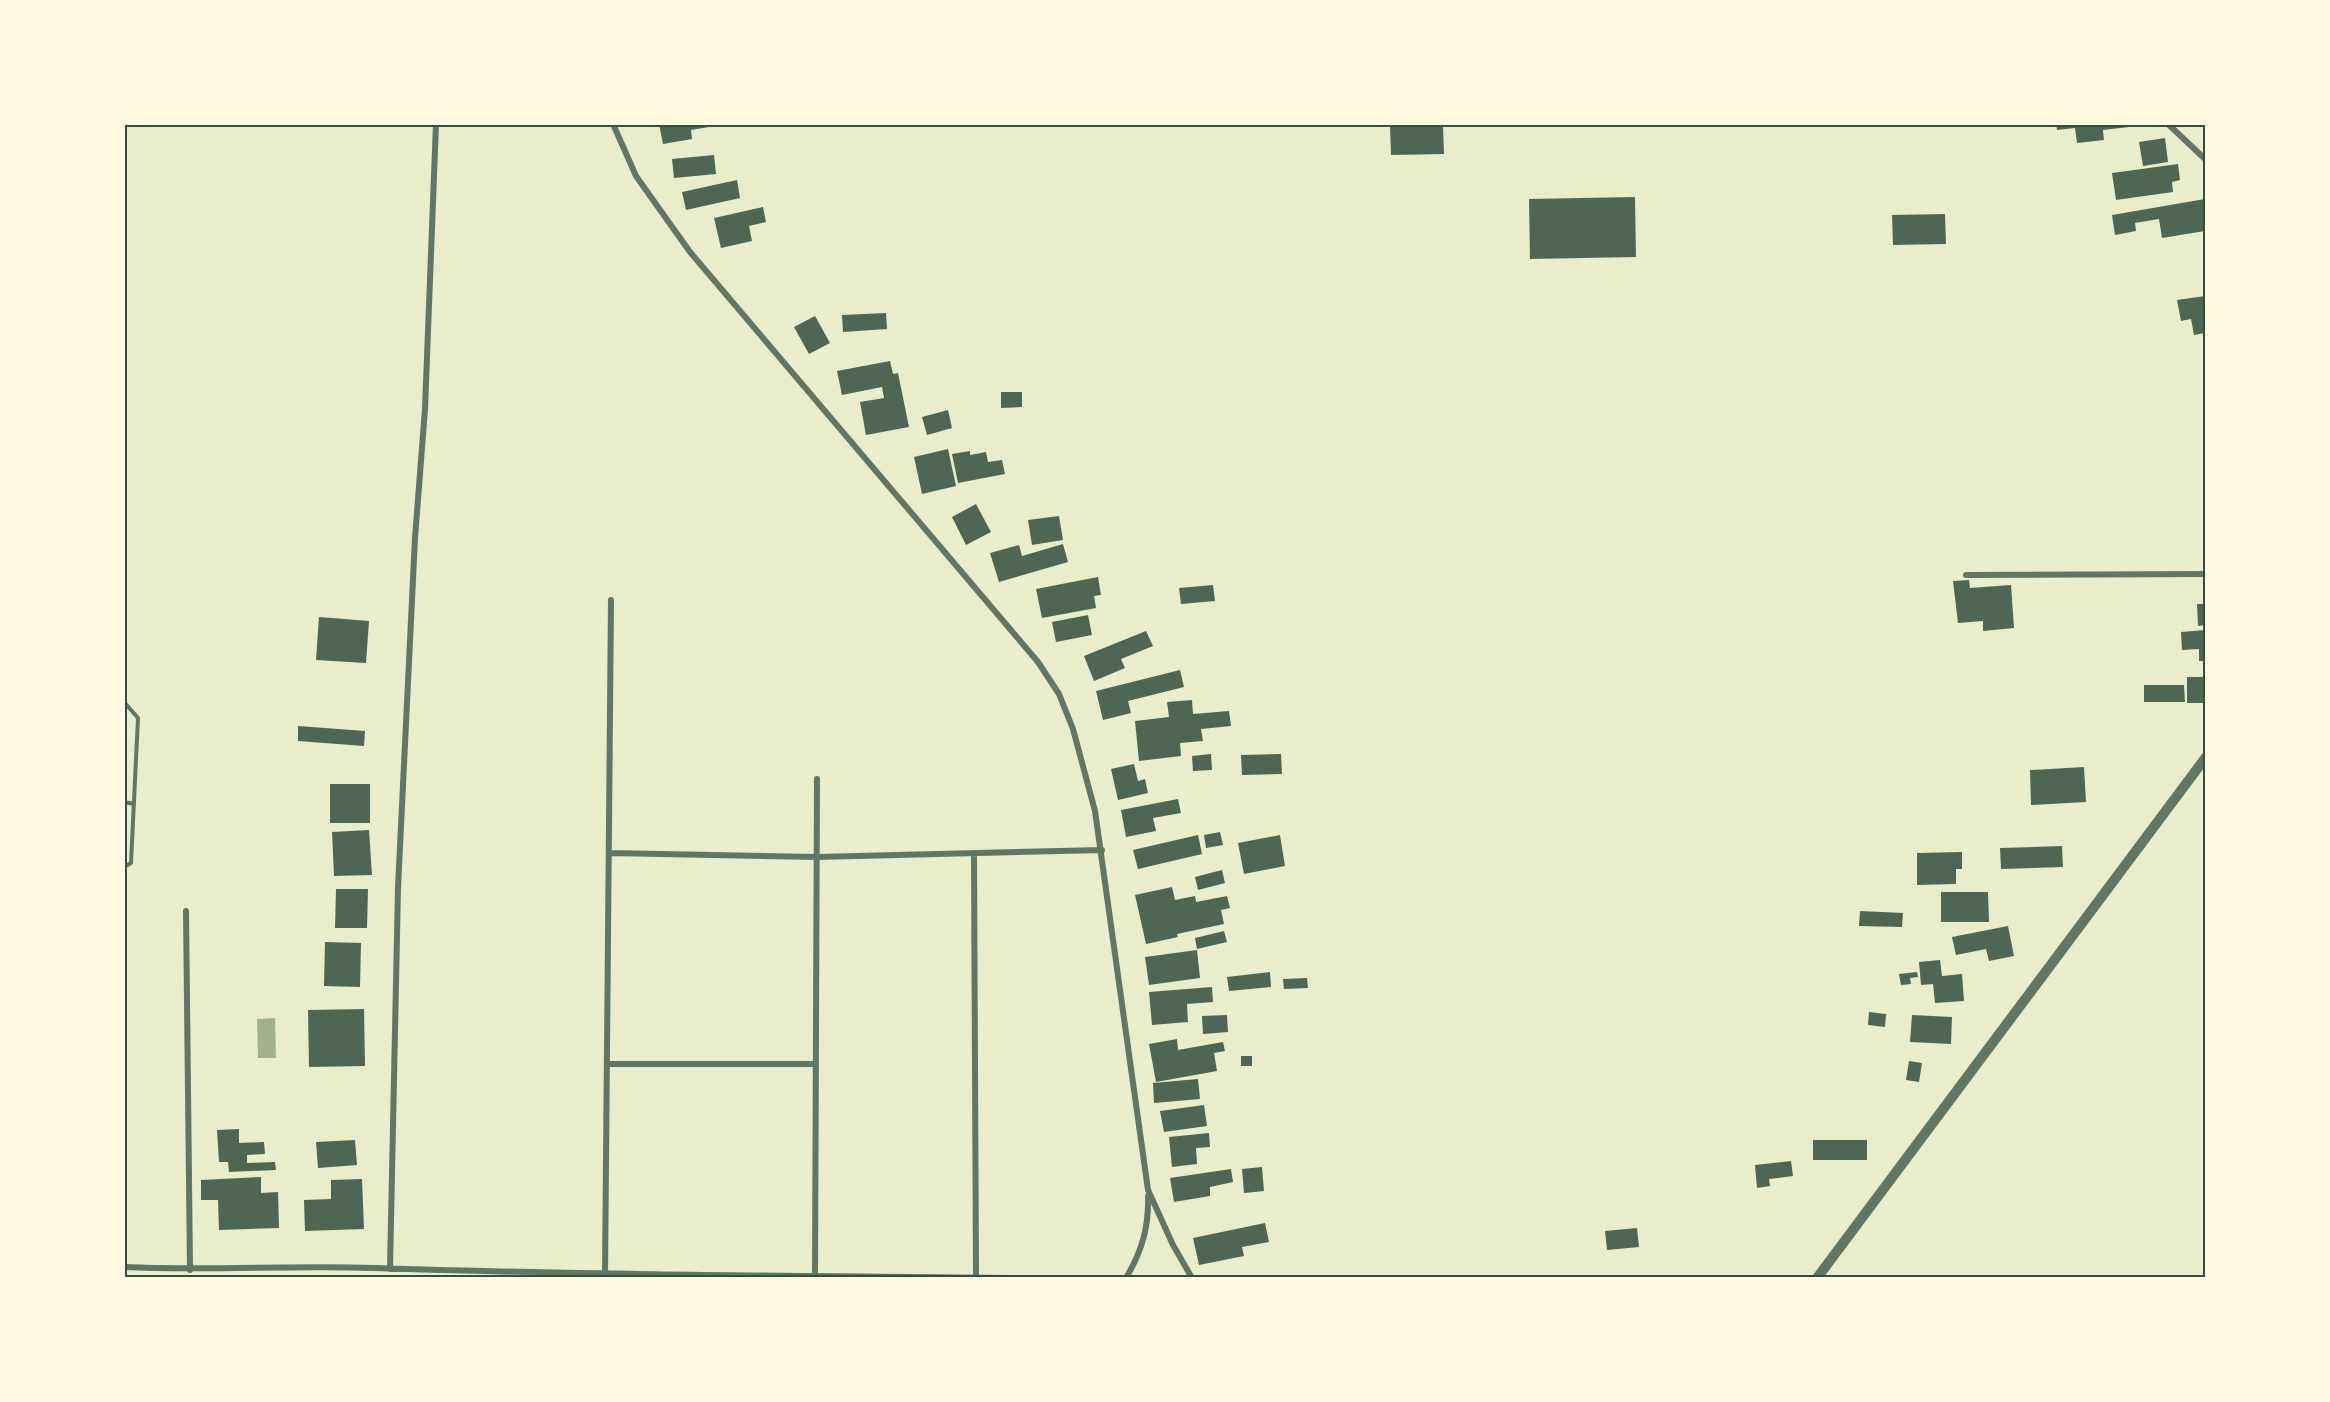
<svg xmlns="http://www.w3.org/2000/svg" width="2330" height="1402" viewBox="0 0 2330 1402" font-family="'Titillium Web',sans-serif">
  <rect width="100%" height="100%" fill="#e9edc9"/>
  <path fill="#a3b18a" d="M275 1018 276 1058H258L257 1019Z"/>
  <path fill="#4f6655" d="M659 124H715V126L691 130 692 139 663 144Z
    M2056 124H2138V126L2103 130 2104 140 2077 143 2075 128 2057 130Z
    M1443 125 1444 154 1391 155 1390 126Z
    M2165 138 2168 162 2143 166 2139 142Z
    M714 155 716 174 674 178 672 159Z
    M2178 164 2180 180 2172 182 2173 192 2116 200 2112 173Z
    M737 180 740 198 686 210 682 192Z
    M1635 197 1636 257 1530 259 1529 199Z
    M2205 199V231L2162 238 2159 219 2135 223 2136 231 2115 235 2112 215Z
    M763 207 766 222 749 226 752 241 721 248 714 218Z
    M1945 214 1946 244 1893 245 1892 215Z
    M2205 296V333L2194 335 2191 319 2181 321 2177 300Z
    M886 313 887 329 843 332 842 315Z
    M815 316 830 343 809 354 794 327Z
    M890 361 893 374 898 373 909 427 866 435 860 402 884 398 882 387 842 395 837 371Z
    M1001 392H1022V407L1001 408Z
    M948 410 952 428 927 435 922 417Z
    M948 449 956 486 922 494 914 457Z
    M970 451V455L986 452 988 462 1002 460 1005 474 958 483 952 454Z
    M976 504 991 532 966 545 952 517Z
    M1059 516 1063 540 1032 545 1028 520Z
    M1063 544 1068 562 999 582 990 553 1019 545 1022 556Z
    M1098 577 1101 595 1094 596 1096 608 1042 618 1036 589Z
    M1969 580 1970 588 2011 585 2014 628 1983 631V621L1958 623 1953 581Z
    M1213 585 1215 601 1181 604 1179 588Z
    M2197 604H2205V625L2198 626Z
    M1088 615 1092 635 1056 642 1052 622Z
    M319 617 369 621 366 663 316 660Z
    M2205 630V661H2199V649L2182 650 2181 632Z
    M1146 631 1153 646 1121 659 1125 668 1094 681 1084 656Z
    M1180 670 1184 687 1128 701 1131 713 1103 720 1096 691Z
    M2187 677H2205V703H2187Z
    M2144 685H2184L2185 702H2144Z
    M1192 700 1193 714 1229 711 1231 726 1201 729 1203 741 1180 743 1181 756 1139 761 1135 721 1169 717 1167 702Z
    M298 726 365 731 364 746 298 741Z
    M1211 754 1212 770 1193 771 1192 756Z
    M1281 754 1282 774 1242 775 1241 755Z
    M1134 764 1138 781 1145 779 1148 793 1118 800 1111 769Z
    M2084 767 2086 802 2031 805 2030 770Z
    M330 784H370V823H330Z
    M1178 799 1181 813 1153 818 1156 831 1126 837 1121 810Z
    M369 830 372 875 334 876 332 832Z
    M1220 832 1223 845 1206 848 1204 835Z
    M1198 835 1202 854 1138 869 1133 850Z
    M1280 835 1285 866 1244 874 1238 843Z
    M2062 846 2063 867 2001 869 2000 848Z
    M1962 852V869H1956V884L1917 885V853Z
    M1222 870 1225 883 1198 890 1195 877Z
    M1172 887 1175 900 1195 896 1196 902 1227 896 1230 908 1221 910 1224 924 1177 934 1178 937 1146 944 1135 895Z
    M336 889H368L367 928H335Z
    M1941 892H1988L1989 922H1941Z
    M1860 911 1903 913 1902 927 1859 926Z
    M2008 926 2014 956 1989 961 1986 949 1956 955 1952 937Z
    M1224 931 1227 942 1197 949 1195 938Z
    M325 942 361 943 360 987 324 986Z
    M1197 950 1200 978 1149 985 1145 957Z
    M1940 960 1942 976 1962 974 1964 1001 1935 1003 1933 984 1921 985 1919 962Z
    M1270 972 1271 987 1229 991 1227 977Z
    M1917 972 1918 977 1910 978 1911 984 1901 985 1899 974Z
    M1307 978 1308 988 1284 989 1283 979Z
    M1212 987 1213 1002 1187 1004 1188 1022 1152 1025 1149 992Z
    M364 1009 365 1066 309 1067 308 1010Z
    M1869 1012 1886 1014 1885 1027 1868 1025Z
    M1227 1015 1228 1032 1203 1034 1202 1016Z
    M1912 1015 1952 1017 1951 1044 1910 1042Z
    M1177 1039 1178 1050 1223 1042 1225 1051 1214 1053 1217 1071 1156 1082 1149 1044Z
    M1241 1056H1252V1066H1241Z
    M1909 1061 1922 1063 1919 1082 1906 1080Z
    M1198 1079 1200 1099 1154 1103 1153 1083Z
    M1204 1105 1207 1126 1164 1132 1160 1111Z
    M239 1129V1143L264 1142 265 1154 247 1155V1163L275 1162 276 1170 229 1172 228 1162H219L217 1130Z
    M1209 1133 1210 1147 1196 1148 1197 1164 1172 1167 1169 1137Z
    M355 1140 357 1165 318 1168 316 1142Z
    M1813 1140H1867V1160H1813Z
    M1791 1161 1793 1176 1769 1179 1770 1186 1757 1188 1755 1165Z
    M1262 1167 1264 1191 1244 1193 1242 1169Z
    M1231 1169 1233 1182 1210 1187V1196L1174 1202 1170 1178Z
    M261 1177V1193L278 1192 279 1228 219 1230 218 1200H201V1180Z
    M362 1179 364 1229 305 1231 304 1200 331 1199V1180Z
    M1265 1223 1269 1242 1242 1247 1244 1256 1199 1265 1193 1238Z
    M1637 1228 1639 1247 1607 1250 1605 1231Z"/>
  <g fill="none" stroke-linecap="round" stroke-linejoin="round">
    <path stroke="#617663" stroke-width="4" d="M124 702 138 718 131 863 124 867
      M124 802 134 804"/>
    <path stroke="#617663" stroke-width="6" d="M613 124 636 176 690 252 1038 662 1059 694 1073 729 1095 811 1148 1190 1173 1245 1192 1278
      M2168 124 2206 160
      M1966 575 2206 574
      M609 853 817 857 1102 850
      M974 854 976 1277
      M186 911 190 1270
      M607 1064H816
      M124 1267C208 1271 291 1265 374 1268 591 1275 809 1276 1026 1278
      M390 1269 398 888 415 538 425 409 436 124
      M605 1274 611 600
      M815 1275 817 779
      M1126 1278C1142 1251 1149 1227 1148 1196"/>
    <path stroke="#617663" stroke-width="10" d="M1817 1278 2206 757"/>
  </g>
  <rect width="2330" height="1402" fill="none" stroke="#fefae0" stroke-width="252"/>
  <rect x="126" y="126" width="2078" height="1150" fill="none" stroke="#344e41" stroke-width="2"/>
</svg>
